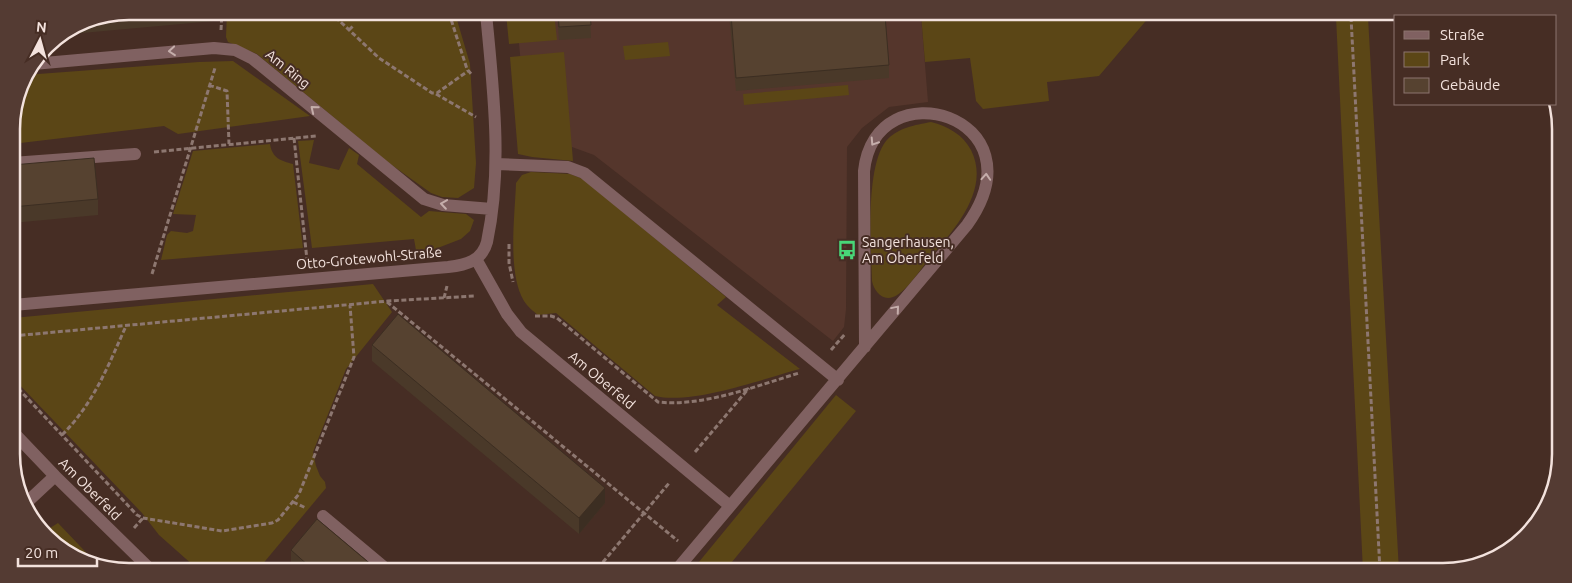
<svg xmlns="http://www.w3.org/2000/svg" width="1572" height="583" viewBox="0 0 1572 583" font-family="Ubuntu,sans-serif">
  <rect width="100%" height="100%" fill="#462d24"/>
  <path fill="#55362c" d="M516 13 921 15 928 102 889 107 862 128 847 147 846 309 844 327 833 341 594 155 572 147 529 146Z"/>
  <path fill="#5b4616" d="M227 12 455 13 470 64 476 163 474 188 458 198 442 197 431 193 389 163 257 54 228 42 226 37Z
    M506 13H554L557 40 509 44Z
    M921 15 1150 16 1099 76 1047 82 1049 101 983 109 976 101 970 58 925 62Z
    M1336 17H1368L1399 571H1363Z
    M668 42 670 56 625 60 623 46Z
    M564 52 573 161 532 157 518 154 510 57Z
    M233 61 310 116 178 134 164 126 12 144V121L25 75 199 62Z
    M848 85 849 95 744 105 743 94Z
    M931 122C948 126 963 135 971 150 992 192 950 234 925 264 918 273 904 294 893 297 882 301 874 291 872 281 871 247 865 168 886 141 897 128 915 125 931 122Z
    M314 140 309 163 339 170 349 148 359 155 357 164 421 217 429 211 466 214 474 220 470 231 461 239 417 256 414 239 312 248 298 141Z
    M270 144C272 158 281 161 293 164L303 248 161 260 167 235 171 231 187 233 193 231 196 215 173 214 193 151Z
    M531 172 570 174 583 179 726 297 717 305 800 369C762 379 692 405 655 396L556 313 538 315C533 311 527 306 524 301 507 273 515 215 516 183L522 175Z
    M373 284 392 312 346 369 313 452 316 466 320 476 325 482 326 488 261 566H194L159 535 142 513 13 378V318Z
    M836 395 856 411 727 568H694Z
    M58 523 99 566H91L42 533Z"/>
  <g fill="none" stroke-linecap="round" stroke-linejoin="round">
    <path stroke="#8d7770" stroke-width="3" stroke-dasharray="5 2.5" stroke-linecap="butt" d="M330 12 379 58 432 93H437L468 71
      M449 13 467 69 472 75
      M1351 17 1380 571
      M221 30 222 12
      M349 30 354 25
      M209 85 227 91 229 144
      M436 94 476 117
      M294 138 307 260
      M154 152 316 136
      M509 244V263L513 282
      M152 274 215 68
      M444 298 447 286
      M387 302 678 541
      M535 316H551L557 318 658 402C703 407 756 386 799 373
      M13 336 388 301 475 296
      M831 350 845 334
      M13 383 137 515 143 518 222 531 272 523 278 520 299 494 354 357 350 305
      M62 435C94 403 108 366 126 326
      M695 452 749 388
      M293 502 306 508
      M134 528 143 518
      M598 568 670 482"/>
    <path stroke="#806161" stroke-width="12" d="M33 64 214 48 235 50 253 59 424 199 443 205 492 209
      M12 163 135 154
      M496 164 568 167 584 173 838 380
      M476 259 507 314 521 332 730 506
      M13 305 448 267C466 265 482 261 487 242 503 167 493 88 486 13
      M13 432 55 476 147 566
      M26 503 55 476
      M323 516 384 567
      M678 568 967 225C1045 116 875 66 864 171L865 347"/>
  </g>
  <path fill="#4a3929" d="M129 11 214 12V21L60 35 84 20Z
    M557 13H590L591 38 559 40Z
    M729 14 885 15 889 65V78L736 91Z
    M12 165 98 199V215L12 223Z
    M372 345 605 503 579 534 372 361Z
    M291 550 374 567 291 566Z"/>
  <path fill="#3c2e22" d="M605 488V503L579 534V518Z"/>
  <path fill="#564230" stroke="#3c2e22" d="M129 11H144L114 14Z
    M558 13H590L591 25 559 27Z
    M731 14 885 15 889 65 736 78Z
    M94 158 98 199 12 207V165Z
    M398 314 605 488 579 518 372 345Z
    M317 519 374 567H310L291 550Z"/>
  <defs><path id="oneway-chevron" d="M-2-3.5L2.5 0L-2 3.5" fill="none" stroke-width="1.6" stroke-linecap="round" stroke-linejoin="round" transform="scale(1.25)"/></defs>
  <g stroke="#c5aeab">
    <use href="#oneway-chevron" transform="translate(172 51) rotate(175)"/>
    <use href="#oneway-chevron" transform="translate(314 109) rotate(-141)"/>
    <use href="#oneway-chevron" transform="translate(874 142) rotate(123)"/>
    <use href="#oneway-chevron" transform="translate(986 177) rotate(-86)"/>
    <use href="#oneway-chevron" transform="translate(444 204) rotate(-172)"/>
    <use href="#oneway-chevron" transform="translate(896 309) rotate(-50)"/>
  </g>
  <defs>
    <symbol id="bus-bare" viewBox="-9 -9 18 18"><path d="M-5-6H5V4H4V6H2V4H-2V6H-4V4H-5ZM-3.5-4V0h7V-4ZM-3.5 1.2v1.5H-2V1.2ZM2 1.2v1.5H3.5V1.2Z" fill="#48d778" stroke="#462d24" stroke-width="2.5" paint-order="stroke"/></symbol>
  </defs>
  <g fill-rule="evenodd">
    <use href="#bus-bare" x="833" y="236" width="28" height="28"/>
  </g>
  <g text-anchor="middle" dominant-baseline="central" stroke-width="4" stroke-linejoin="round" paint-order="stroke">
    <g font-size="14" fill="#f3e2dd" stroke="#462d24">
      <text transform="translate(288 69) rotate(39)">Am Ring</text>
      <text transform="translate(369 258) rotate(-5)">Otto-Grotewohl-Straße</text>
      <text transform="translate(602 380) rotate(40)">Am Oberfeld</text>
      <text transform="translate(90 489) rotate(45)">Am Oberfeld</text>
    </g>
    <g font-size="14" fill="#f3e2dd" stroke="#462d24" text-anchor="start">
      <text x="862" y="242">Sangerhausen,<tspan x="862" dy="16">Am Oberfeld</tspan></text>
    </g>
  </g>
  <path d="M0 0H1572V583H0ZM129 20H1443A109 109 0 0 1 1552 129V454A109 109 0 0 1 1443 563H129A109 109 0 0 1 20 454V129A109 109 0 0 1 129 20Z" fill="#543b33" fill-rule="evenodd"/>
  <path fill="none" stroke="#f3e2dd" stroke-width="2.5" d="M129 20H1443A109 109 0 0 1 1552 129V454A109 109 0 0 1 1443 563H129A109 109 0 0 1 20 454V129A109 109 0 0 1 129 20Z"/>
  <rect x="1394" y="15" width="162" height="90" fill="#462d24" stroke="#8b756e"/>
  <rect x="1404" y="31" width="25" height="8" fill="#806161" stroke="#8b756e"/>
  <text x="1440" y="40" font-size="15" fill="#f3e2dd">Straße</text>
  <rect x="1404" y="52" width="25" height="15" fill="#5b4616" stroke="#8b756e"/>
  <text x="1440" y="65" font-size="15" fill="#f3e2dd">Park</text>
  <rect x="1404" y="78" width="25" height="15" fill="#564230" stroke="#8b756e"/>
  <text x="1440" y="90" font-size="15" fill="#f3e2dd">Gebäude</text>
  <g transform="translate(40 40) rotate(6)" stroke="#462d24" stroke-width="4" paint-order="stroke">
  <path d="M0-4L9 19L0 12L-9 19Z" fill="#f3e2dd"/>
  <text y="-8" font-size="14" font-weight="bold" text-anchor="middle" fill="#f3e2dd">N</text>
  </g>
  <path d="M18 558v8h79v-8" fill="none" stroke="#f3e2dd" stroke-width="2.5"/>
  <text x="25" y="558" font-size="15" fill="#f3e2dd" stroke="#462d24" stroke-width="4" paint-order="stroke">20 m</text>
</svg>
